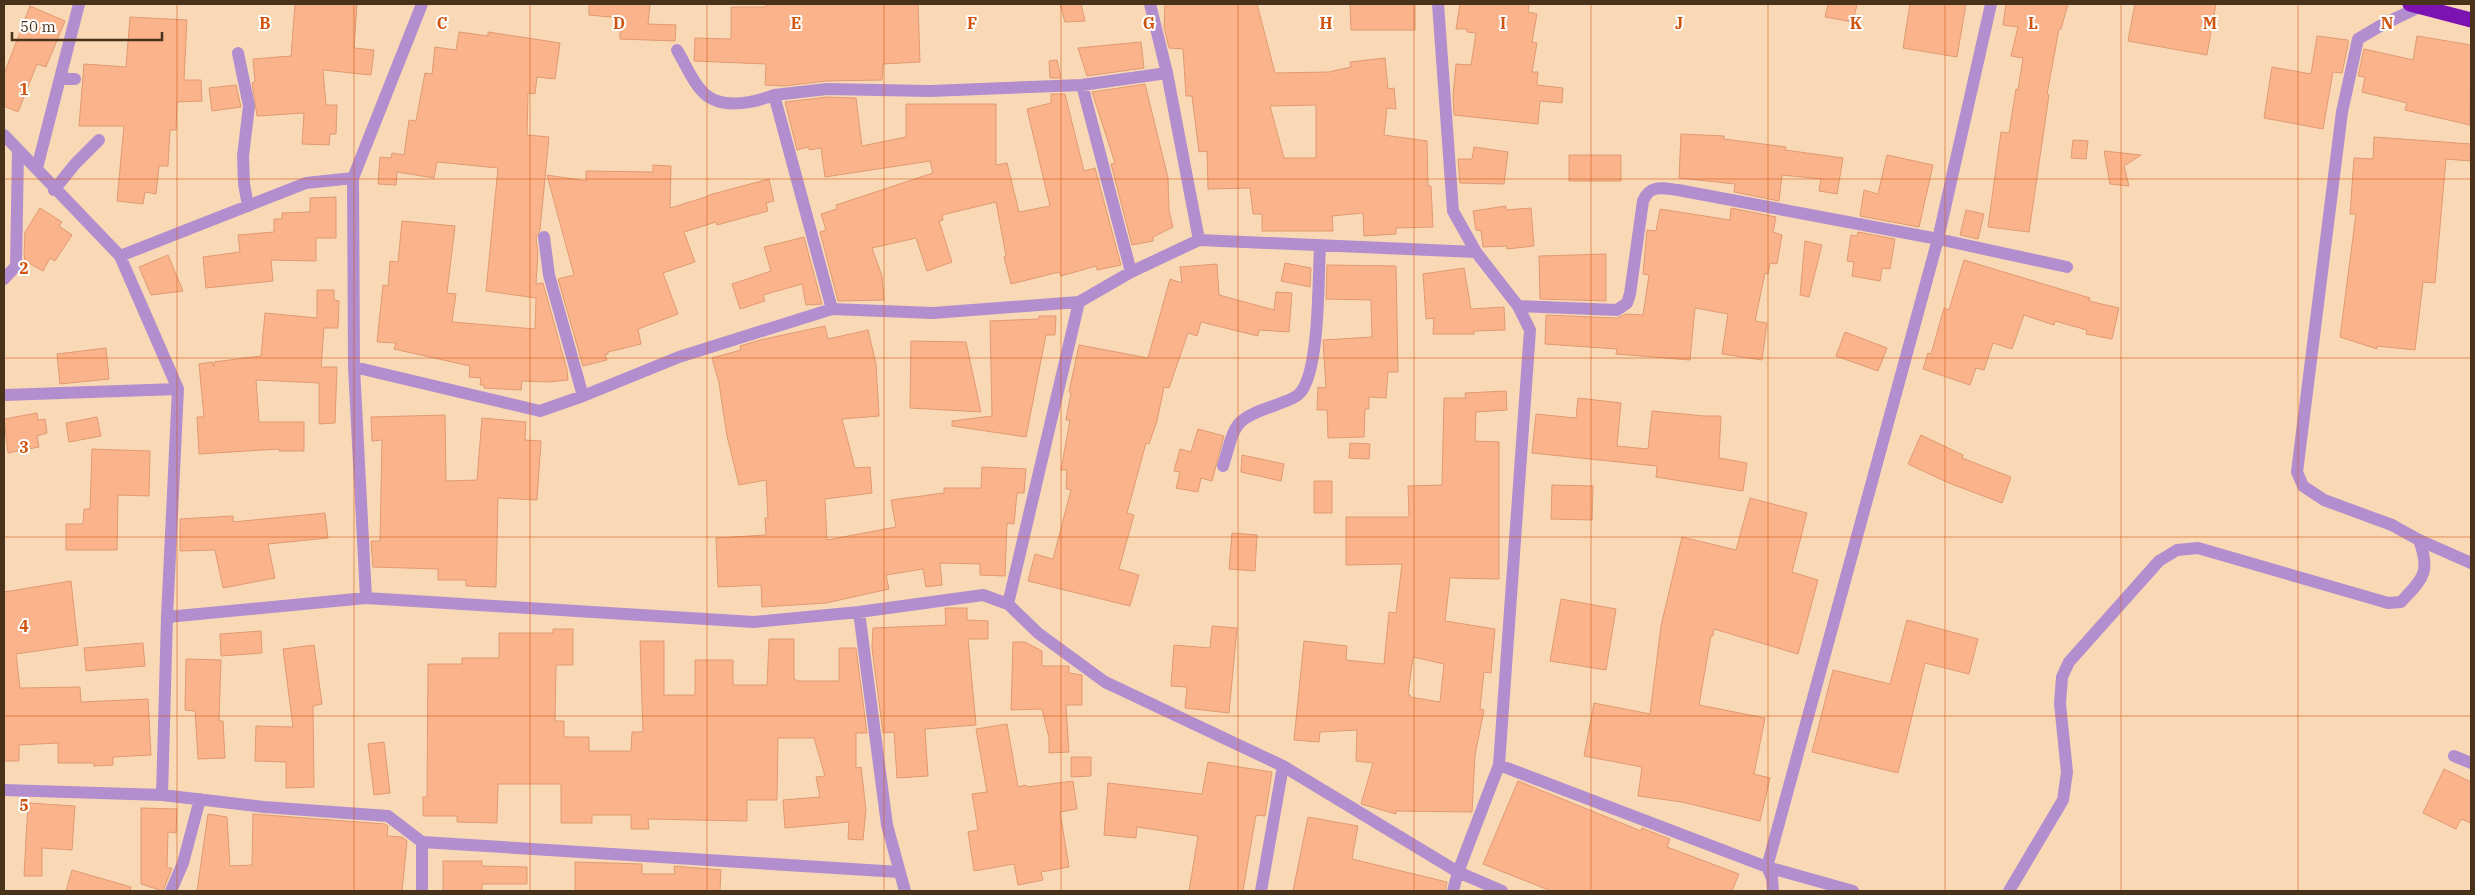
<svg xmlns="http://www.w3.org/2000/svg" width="2475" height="895" viewBox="0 0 2475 895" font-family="'IBM Plex Serif',serif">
  <rect width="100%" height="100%" fill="#f9d9b5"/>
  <path fill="#fbb38c" stroke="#df9a73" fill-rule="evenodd" d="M295 4H357L354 48 374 50 371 75 323 70 326 105H337L336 134H330L329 145 302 144 304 113 257 116 252 83 255 82 253 59 291 56Z
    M589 4H650L648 24 676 25 675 41 620 39V18L589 15Z
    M766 4H918L920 62 883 64 882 80 826 81 785 86 765 85 766 64 694 61 695 38 731 39V7H766Z
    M1060 4H1081L1085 21 1065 22Z
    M1165 4H1257L1275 73 1329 72 1351 67 1350 62 1385 58 1388 89 1394 88 1396 109 1387 108 1384 135 1427 141 1428 186H1431L1433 227 1396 228V234L1364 236 1363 213 1332 216 1333 231H1262V214H1253L1250 188 1208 189 1207 151 1199 152 1192 96H1186L1183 49 1169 48 1164 27ZM1316 105V158H1284L1270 106Z
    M1350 4H1415V30H1351Z
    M1460 4H1529L1528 12 1537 14 1532 42 1537 43 1532 72H1538L1537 85 1563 88 1562 103 1540 101 1538 124 1454 115 1453 96 1456 64 1471 65 1476 33 1467 32V29H1456Z
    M1828 4H1857L1853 22 1825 17Z
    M1910 4H1966L1957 57 1903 48Z
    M2006 4H2068L2061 29H2059L2047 94 2049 95 2029 232 1988 227 2001 132 2009 133 2016 89 2018 90 2023 58 2011 56 2018 27 2003 25Z
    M2135 4H2216L2207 55 2128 41Z
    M30 6 65 21 46 67 37 64 18 112 4 106V74Z
    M130 17 187 20 184 80H201L202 101 177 102 176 130H170L168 166H159L156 194 145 192 143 204 117 201 124 126H79L84 64 126 67Z
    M459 32 488 36V32L560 43 555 79 537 77 535 94 528 93 527 135 549 137 540 230 536 238 538 252 536 284 543 283 567 370 568 380 549 382 522 381 521 390 484 388V385H480L481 378 469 377 470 366 394 349 396 343 377 342 383 285 388 286 390 261 398 262 402 221 455 226 447 293 456 294 452 322 535 329 536 298 486 291 498 168 437 162 434 178 397 172 396 185 378 184 380 157 391 158 392 153 404 155 409 120 416 121 425 73 432 74 435 47 456 50Z
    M2317 36 2348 40V45L2342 73 2333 72 2323 129 2264 118 2272 67 2311 74Z
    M2417 36 2471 45 2470 125 2405 110 2407 103 2362 92 2365 77 2358 76 2364 49 2413 60Z
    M1141 42 1144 68 1087 76 1078 48Z
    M1057 60 1061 78H1050L1049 61Z
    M1145 84 1168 178 1169 211 1173 227 1153 237V241L1132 245 1111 164 1115 163 1092 92Z
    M236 85 241 107 212 111 209 88Z
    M1051 94H1065L1084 171 1095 168 1121 265 1097 270 1096 266 1061 276 1059 272 1011 284 1004 257 1006 256 996 202 942 215 943 220 939 221 952 262 927 271 916 238 872 248 882 276 884 300 838 301 820 232 826 230 821 214 837 209 836 205 933 173 930 161 825 177 821 148 809 150V147L797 150 785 102 827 97 856 98 862 146 906 137V104H996V165L1007 163 1019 212 1050 206 1027 109 1051 103Z
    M1681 134 1724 136V139L1786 147 1785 150 1843 158 1837 194 1819 191 1821 179 1782 175 1779 201 1734 192 1735 184 1679 178Z
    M2374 137 2471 144 2470 161 2446 159 2435 283 2423 282 2415 350 2377 346V349L2340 337 2356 214H2350L2354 158 2373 159Z
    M2073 140 2088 141 2086 159 2071 158Z
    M1474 147 1508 152 1504 184 1460 183 1458 159H1472Z
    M2104 151 2141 155 2124 166 2129 186 2110 184Z
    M1569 155H1621V181H1569Z
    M1887 155 1933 165 1919 227 1860 216 1864 190 1878 194Z
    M653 165 671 166 670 208 709 196V195L769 179 774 201 766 203 768 211 717 225 716 222 684 232 695 262 663 273 678 314 638 329 641 344 608 352V354L605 355 607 360 583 366 558 279 574 275 547 175 586 181V171L653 172Z
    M336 197V238H316V261L271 260 273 281 206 288 203 257 240 252 238 235 274 232V219H282V213L310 212V198Z
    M1506 206V210L1531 208 1534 246 1507 249V246L1483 247 1481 231 1476 230 1473 211Z
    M40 208 62 222 59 226 72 235 55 261 50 258 43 271 25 261 24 254 25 232Z
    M1731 208 1776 217 1773 232 1782 235 1777 264 1770 263 1768 274 1765 273 1755 321 1767 323 1762 360 1722 354 1728 314 1695 308 1690 360 1616 354 1617 349 1545 344 1546 315 1617 318 1626 314 1643 315 1649 275 1643 274 1647 230 1656 231 1660 209 1730 220Z
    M1966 210 1984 214 1978 239 1960 235Z
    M1858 232 1895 239 1890 269 1882 268 1880 281 1852 276 1854 262 1847 261 1851 235 1857 236Z
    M804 237 822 304 806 305 802 284 763 295 765 301 740 309 732 284 771 271 764 247Z
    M1805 241 1822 245 1809 297 1800 295Z
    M1606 254V301L1540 299 1539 256Z
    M168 255 183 291 151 295 139 267Z
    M1964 260 2090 298 2089 301 2119 308 2112 339 2086 334 2087 330 2055 321 2054 325 2024 315 2012 349 1993 343 1984 370 1976 368 1970 385 1923 369 1928 353 1931 354 1944 308 1949 310Z
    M1285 263 1311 268 1310 287 1281 281Z
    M1217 264 1219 295 1274 310 1276 292 1292 293 1289 332 1259 330 1258 336 1201 322 1197 336 1188 333 1169 388 1164 387 1157 421 1149 444 1146 443 1127 513 1134 515 1119 569 1139 575 1130 606 1028 581 1035 554 1053 559 1071 490 1066 489 1067 470H1061L1070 420H1066L1071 393 1069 392 1079 345 1148 358 1170 279 1182 283 1180 267Z
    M1327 265 1396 266 1398 372H1388L1386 398 1369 397V409H1365L1364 437 1328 438 1327 410H1317L1318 387 1326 388 1323 340 1372 337 1371 300 1326 299Z
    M1464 268 1471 309 1504 307 1505 330 1474 331V334H1433L1434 318 1426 319 1423 274Z
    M317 290H334V300L339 301 338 328H324L321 367H337L335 423 319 424V383L256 380 259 422H304V451H279V449L199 454 197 417H204L199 364 212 362 214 367V362L261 356 265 313 317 318Z
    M1039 316H1056L1055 335H1046L1026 437 952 426V421L992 416 990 321 1039 319Z
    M825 326 828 339 868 330 876 364 879 416 842 419 855 468 870 467 872 493 825 499 827 540 896 527 891 500 944 493V488H981L982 467 1026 469 1024 493H1017L1014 524 1007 523 1005 576 980 575V564L940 563 942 585 926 587 923 569 886 575 889 589 826 603 762 607 761 585 718 587 716 538 766 535 765 518H768L766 480 739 485 727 436 719 383 712 358 741 350 740 346 760 340Z
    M1845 332 1887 348 1878 371 1836 356Z
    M911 341 966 342 981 412 910 408Z
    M106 348 109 379 60 384 57 354Z
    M1506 391 1507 410 1476 412 1475 441 1499 442V579L1450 578 1445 621 1495 629 1491 673 1484 672 1480 709 1484 710 1475 755 1472 812 1396 811V814L1361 804 1373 763 1356 761 1357 730 1320 732 1319 742 1294 740 1304 641 1347 646 1346 660 1384 664 1389 612 1396 613 1402 564 1346 565V517H1409L1408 486 1442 485 1444 398H1466L1465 393ZM1413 657 1444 664 1440 702 1410 697V695H1408Z
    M1578 398 1621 403 1617 446 1648 449 1652 411 1704 416H1721L1719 458 1747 463 1743 491 1656 477 1657 466 1532 453 1536 414 1576 418Z
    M37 413 38 420 45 419 47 433 37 436 39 447 8 453 4 419Z
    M445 415 446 481 477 480 482 418 526 422 525 440 541 441 537 500 498 498 496 587 466 586V580H438V569L373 567 371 541H380L382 440 372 441 371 417Z
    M97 417 101 436 69 442 66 423Z
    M1198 429 1224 436 1212 481 1201 478 1198 492 1176 488 1180 472 1174 471 1180 449 1191 452Z
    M1921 435 1963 455 1962 458 2011 477 2002 503 1949 483 1908 464Z
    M1350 443 1370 444 1369 459 1349 458Z
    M92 449 150 451 149 496 118 495 117 550H66V524H83L84 509H90Z
    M1242 455 1284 464 1281 481 1241 472Z
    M1314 481H1332V513H1314Z
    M1552 485 1593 486 1592 520 1551 519Z
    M1750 498 1807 513 1792 572 1818 580 1798 654 1714 629 1713 636H1711L1699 705 1765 718 1754 774 1770 778 1760 821 1682 802 1638 796 1642 767 1584 756 1594 703 1650 714 1661 626 1682 537 1736 550Z
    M325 513 328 538 268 544 275 578 223 588 215 550 180 551V519L233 516V522Z
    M1232 533 1257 535 1255 571 1229 569Z
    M71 581 78 645 16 654 20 688 80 687 81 702 148 699 151 755 113 757V765L94 766V763H58V743L19 745V761H4V592Z
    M1561 599 1616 609 1606 670 1550 661Z
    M945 608H967V620L988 621V639H968L976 725 925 729 928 776 897 778 894 732 883 733 872 648 873 628 946 625Z
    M1907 620 1978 639 1969 674 1925 663 1898 773 1812 752 1833 670 1890 684Z
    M1212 626 1237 628 1229 713 1185 708 1187 687 1171 686 1174 645 1210 648Z
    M553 629H573V665H556L555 721H564V737H589V751H631L632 732H643L640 641H664V695H695V660H733V685H767L769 639H794V679L798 681H839V648H856L867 733H856V768L861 767 866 810 863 840 848 839 849 822 785 828 783 800 820 797 816 777 825 776 814 738H778L777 800H747V821L648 819 649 829H631V815H592V823H561V784H498L497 823 457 822V816H423V797H427L428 664H462V658H499V633H553Z
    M261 631 262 653 221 656 220 634Z
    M1013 642H1025L1042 651V666H1069V673L1082 675V705H1066L1069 752 1049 753V738L1042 709 1011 710Z
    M143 643 145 666 86 671 84 648Z
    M314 645 322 704 313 706 314 787 286 788V762L255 761 256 726 293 727 283 649Z
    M186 659 221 660 219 721H223L225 758 198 759 195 711 185 710Z
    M1007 724 1018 787 1026 785 1027 787 1073 781 1077 809 1060 812 1069 867 1041 872 1043 880 1018 885 1014 864 974 871 968 832 978 830 972 794 987 792 976 729Z
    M384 742 390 793 374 795 368 744Z
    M1071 757H1091V776L1071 777Z
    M1208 762 1272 772 1265 816 1256 815 1243 891H1189L1198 836 1137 827 1136 838 1104 835 1108 783 1202 794Z
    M2444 769 2471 782V823L2461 819 2456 829 2423 813Z
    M1518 781 1641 831 1642 828 1662 836 1670 839 1667 847 1739 874 1732 891H1551L1483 864Z
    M28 803 75 806 72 850 42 848V876H24Z
    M141 808 177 809 176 833 168 832 167 868H172L163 891 141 884Z
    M208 814 227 817 230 866 252 865 253 814 385 824 388 826 387 836 402 837 407 841 402 891H197Z
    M1308 817 1358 826 1352 859 1447 882 1445 891H1293Z
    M443 861H482V866L527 867V884H482V891H443Z
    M575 862 642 864V874H675L674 866 721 870 720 891H575Z
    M72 870 131 887 130 891H66Z"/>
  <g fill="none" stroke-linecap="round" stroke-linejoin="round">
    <path stroke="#b28ecf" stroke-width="12" d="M1150 4 1167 73 1199 240
      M1438 4 1453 211 1476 252 1518 306 1530 330 1499 765
      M677 50C685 63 691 79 701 90 718 111 753 103 774 95
      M238 53 249 106 243 156 244 184 248 206
      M60 79H75
      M1082 85 1131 272
      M4 135 120 256 178 389 167 617 366 598 754 622 859 612 983 595 1008 604 1038 633 1105 682 1283 766 1458 872 1499 765 1767 867 1853 891
      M37 168 79 4
      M54 190 75 164 99 140
      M544 237 549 275 583 396
      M120 256 306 183 353 178
      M4 279 16 266 18 152
      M1518 306 1617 310 1627 303 1630 294 1643 201C1650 184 1663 188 1678 190L1938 239 2067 267
      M832 309 774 95 827 89 930 91 1082 85 1167 73
      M354 367 540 411 583 396 679 357 832 309 933 313 1079 302 1131 272 1199 240 1476 252
      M4 395 178 389
      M1223 466C1236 423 1232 420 1276 405 1283 402 1295 399 1300 393 1320 371 1318 278 1320 246
      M2419 540 2471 563
      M366 598 354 367 353 178 422 4
      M1008 604 1079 302
      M859 612 887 825 905 891
      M2454 756 2471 763
      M4 790 162 795 264 807 388 816 422 842V891
      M162 795 167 617
      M422 842 899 872
      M171 891 183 863 200 799
      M1261 891 1283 766
      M1453 891 1458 872 1502 891
      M1773 891 1772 878 1767 867 1938 239 1991 4
      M2009 891 2063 800 2067 772 2060 704 2062 677 2069 662 2159 561 2177 550 2198 548 2388 603 2401 602C2423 578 2431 573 2419 540L2392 525 2324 500 2303 486 2297 472 2342 112 2358 39 2380 26 2421 6"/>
    <path stroke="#7c12b2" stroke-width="15" d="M2410 4 2471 20"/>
  </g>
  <path fill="none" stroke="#d0530e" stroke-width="1" stroke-opacity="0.55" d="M177 4V891M354 4V891M530 4V891M707 4V891M884 4V891M1061 4V891M1238 4V891M1414 4V891M1591 4V891M1768 4V891M1945 4V891M2121 4V891M2298 4V891M4 179H2471M4 358H2471M4 537H2471M4 716H2471"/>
  <g font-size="16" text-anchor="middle" font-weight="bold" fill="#d0530e" stroke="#fff" stroke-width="4" stroke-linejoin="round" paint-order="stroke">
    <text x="265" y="29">B</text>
    <text x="442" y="29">C</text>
    <text x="619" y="29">D</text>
    <text x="796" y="29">E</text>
    <text x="972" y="29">F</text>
    <text x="1149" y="29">G</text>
    <text x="1326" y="29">H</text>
    <text x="1503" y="29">I</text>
    <text x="1679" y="29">J</text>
    <text x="1856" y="29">K</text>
    <text x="2033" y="29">L</text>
    <text x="2210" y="29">M</text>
    <text x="2387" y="29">N</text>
    <text x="24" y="95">1</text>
    <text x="24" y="274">2</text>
    <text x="24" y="453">3</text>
    <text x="24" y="632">4</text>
    <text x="24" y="811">5</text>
  </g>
  <rect width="2475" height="895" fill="none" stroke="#48331a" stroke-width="10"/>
  <path d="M12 32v8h150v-8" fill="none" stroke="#48331a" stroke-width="2.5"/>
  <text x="20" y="32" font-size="15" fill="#48331a" stroke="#ffffff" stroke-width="4" paint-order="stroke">50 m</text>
</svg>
